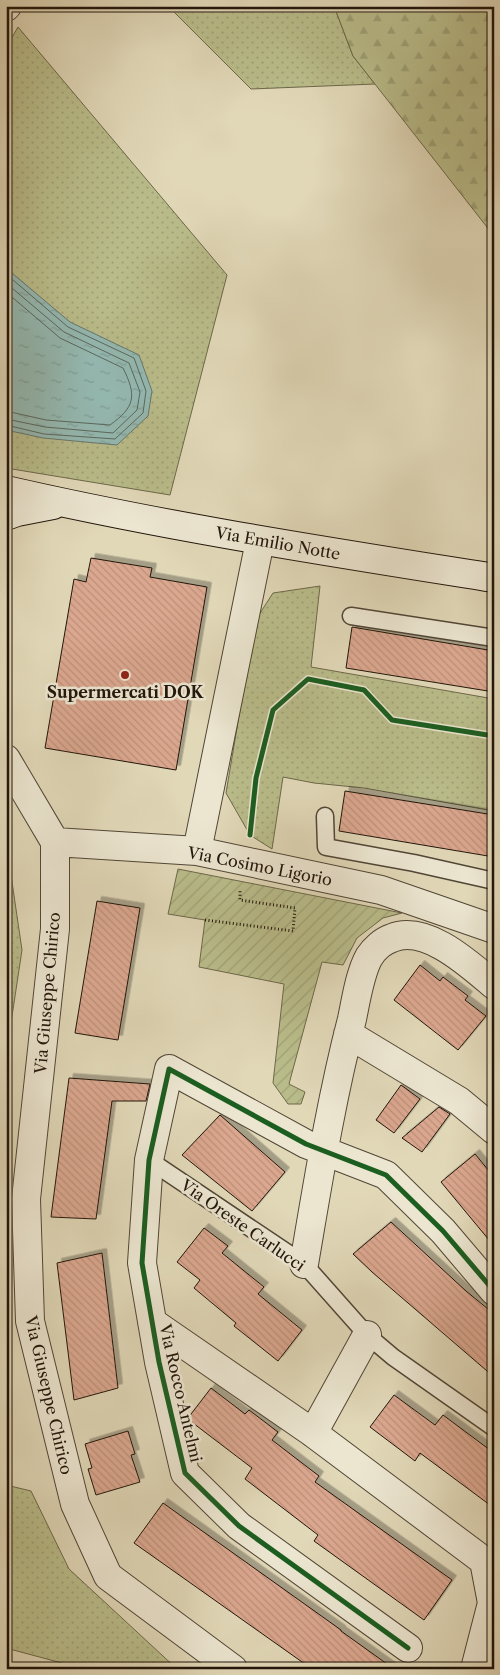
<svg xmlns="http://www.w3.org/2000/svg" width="500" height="1675" viewBox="0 0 500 1675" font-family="'Libre Caslon Text',serif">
  <defs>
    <pattern id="grass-dots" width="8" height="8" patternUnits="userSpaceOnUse" patternTransform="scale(1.25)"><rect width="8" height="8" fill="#b9bc8a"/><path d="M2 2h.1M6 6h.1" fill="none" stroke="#9fa176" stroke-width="1.8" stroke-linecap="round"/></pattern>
    <pattern id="forest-firs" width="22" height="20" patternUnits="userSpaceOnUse" patternTransform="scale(1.25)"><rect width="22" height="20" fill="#b9bc8a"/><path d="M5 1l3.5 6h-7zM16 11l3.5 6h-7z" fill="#9fa176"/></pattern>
    <pattern id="garden-furrows" width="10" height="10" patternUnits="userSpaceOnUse" patternTransform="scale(1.25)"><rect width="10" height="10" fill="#b9bc8a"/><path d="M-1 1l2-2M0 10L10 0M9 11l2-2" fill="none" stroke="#9fa176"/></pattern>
    <pattern id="water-ripples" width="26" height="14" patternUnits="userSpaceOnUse" patternTransform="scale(1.25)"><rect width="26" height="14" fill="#94b9b2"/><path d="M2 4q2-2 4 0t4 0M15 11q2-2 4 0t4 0" fill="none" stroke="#7f9e98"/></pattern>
    <pattern id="building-back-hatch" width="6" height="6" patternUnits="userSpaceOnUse" patternTransform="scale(1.25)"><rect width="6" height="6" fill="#dba78f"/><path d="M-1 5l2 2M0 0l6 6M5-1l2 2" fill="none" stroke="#bc8f7a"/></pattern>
    <filter id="shadow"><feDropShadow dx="4.5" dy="-4.5" stdDeviation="0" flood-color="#0004"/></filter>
  </defs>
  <rect width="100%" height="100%" fill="#e1d8b8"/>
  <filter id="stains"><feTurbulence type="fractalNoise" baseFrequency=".004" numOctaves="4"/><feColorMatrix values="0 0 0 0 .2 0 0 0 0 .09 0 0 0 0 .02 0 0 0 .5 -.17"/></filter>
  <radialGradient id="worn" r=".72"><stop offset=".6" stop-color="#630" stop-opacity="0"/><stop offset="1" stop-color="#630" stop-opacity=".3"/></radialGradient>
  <path fill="url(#grass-dots)" stroke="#6d684a" d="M168 6H334L353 56 375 84 251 89Z
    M18 27 227 275 170 495 6 468V48Z
    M320 586 311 667 494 699V811L364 788 314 783 283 777 272 849 250 835 226 793 255 621 273 593Z
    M6 841 22 950 6 1056Z
    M6 1485 31 1491 69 1569 177 1669H84L6 1648Z"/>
  <path fill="url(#forest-firs)" stroke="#6d684a" d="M334 6H494V236L353 56Z"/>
  <path fill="url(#garden-furrows)" stroke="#6d684a" d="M178 869 402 913 383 918 357 938 343 965 322 962 289 1084 305 1092 301 1104H288L273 1083 284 984 199 967 205 920 168 914Z"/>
  <path fill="url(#water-ripples)" stroke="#66776f" d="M6 268 70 322 139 355 152 391 148 416 117 445 43 438 6 430Z"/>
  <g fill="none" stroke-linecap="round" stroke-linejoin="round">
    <path stroke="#5a675e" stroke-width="1" d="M6 274 68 327 134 358 146 391 143 413 115 439 44 434 6 425
      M6 283 64 332 129 363 140 392 137 410 113 433 45 427 6 419
      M6 292 60 338 123 368C137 396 135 407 110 425L46 420 6 411"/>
  </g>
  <path fill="url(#building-back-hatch)" stroke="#21150b" filter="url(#shadow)" d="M91 558 152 568 150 577 207 587 176 770 45 748 74 579 86 582Z
    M352 627 494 651V692L346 668Z
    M345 791 494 815V857L339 831Z
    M97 901 140 908 118 1040 75 1033Z
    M420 965 440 981 443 977 468 996 465 1000 486 1016 458 1050 394 1000Z
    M69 1078 150 1084 146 1101H112L96 1219 51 1217Z
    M401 1085 420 1099 394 1133 376 1120Z
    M439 1107 450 1114 422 1152 402 1138Z
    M220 1115 285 1172 252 1211 182 1155Z
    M475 1154 494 1177V1246L441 1182Z
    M391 1222 466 1291 494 1314V1377L372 1272 353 1254Z
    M204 1228 228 1246 222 1253 264 1287 258 1294 302 1330 278 1361 234 1326 236 1323 194 1288 200 1280 177 1262Z
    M102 1253 118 1388 74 1400 57 1263Z
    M211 1388 245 1414 249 1410 278 1432 272 1440 319 1476 315 1482 452 1580 424 1620 314 1541 318 1535 245 1479 252 1468 189 1420 188 1418Z
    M394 1395 435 1425 443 1415 494 1453V1508L420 1453 415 1461 370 1427Z
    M128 1431 135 1454 131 1455 140 1482 96 1495 88 1469 92 1468 85 1444Z
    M163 1503 341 1630V1631L394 1669H312L134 1543Z"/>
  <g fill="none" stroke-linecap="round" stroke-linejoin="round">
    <defs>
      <path id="lane" d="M351 616 494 638
        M325 816 326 847 414 863 494 881
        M149 1160 304 1264 367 1335 393 1357 494 1428"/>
      <path id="street" d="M6 7 7 6
        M6 759 55 842 197 851 381 890 494 929
        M55 842V929L26 1199 30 1321 75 1504 108 1576 233 1669
        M197 851 260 541
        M348 1034 459 1101 494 1130
        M304 1264C318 1182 331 1100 352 1019 356 1000 360 973 369 957 374 949 383 941 392 938 426 924 469 964 494 985
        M152 1322 313 1433 484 1561 492 1603 475 1669
        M313 1433 367 1335
        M408 1648 239 1526 185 1473 159 1362 142 1263 149 1160 169 1069 306 1144 386 1175 443 1231 494 1291"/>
      <path id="secondary" d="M6 490C167 527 331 552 494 578
        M6 516 17 512 53 505"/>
    </defs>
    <use href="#lane" stroke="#514636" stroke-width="19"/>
    <use href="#street" stroke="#514636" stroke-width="30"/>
    <use href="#secondary" stroke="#21150b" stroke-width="30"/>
    <path stroke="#21150b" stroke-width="3" stroke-dasharray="1 2.5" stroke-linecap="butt" d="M205 920 293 931 295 908 240 900V889"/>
    <use href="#lane" stroke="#ece6d1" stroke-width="16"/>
    <use href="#street" stroke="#ece6d1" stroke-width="28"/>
    <use href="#secondary" stroke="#ece6d1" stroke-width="28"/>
    <defs>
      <path id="cycleway" d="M250 835 256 778 273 710 308 679 364 690 392 720 494 736
        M408 1648 239 1526 185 1473 159 1362 142 1263 149 1160 169 1069 306 1144 386 1175 443 1231 494 1291"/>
    </defs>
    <use href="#cycleway" stroke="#ece6d1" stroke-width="8"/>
    <use href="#cycleway" stroke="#1b5e20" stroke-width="5"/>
  </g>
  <circle fill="#8f2418" stroke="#ece6d1" stroke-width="2" cx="125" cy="675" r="5"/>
  <g text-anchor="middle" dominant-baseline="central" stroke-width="5" stroke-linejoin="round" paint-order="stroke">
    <g font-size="16" fill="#21150b" stroke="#ece6d1">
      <text transform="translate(278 543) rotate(10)">Via Emilio Notte</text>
      <text transform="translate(260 866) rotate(11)">Via Cosimo Ligorio</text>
      <text transform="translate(47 993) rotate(-85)">Via Giuseppe Chirico</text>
      <text transform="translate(243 1225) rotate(35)">Via Oreste Carlucci</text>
      <text transform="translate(181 1393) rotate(77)">Via Rocco Antelmi</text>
      <text transform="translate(49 1395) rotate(77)">Via Giuseppe Chirico</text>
    </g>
    <g font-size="16" font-weight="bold" fill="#21150b" stroke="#ece6d1">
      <text x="125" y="692">Supermercati DOK</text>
    </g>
  </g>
  <rect width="500" height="1675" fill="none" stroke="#e1d8b8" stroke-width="25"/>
  <rect x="8" y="8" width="485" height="1660" fill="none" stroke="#21150b" stroke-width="2.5"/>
  <rect x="12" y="12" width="475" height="1650" fill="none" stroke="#21150b"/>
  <rect width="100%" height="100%" filter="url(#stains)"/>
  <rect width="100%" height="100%" fill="url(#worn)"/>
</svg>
